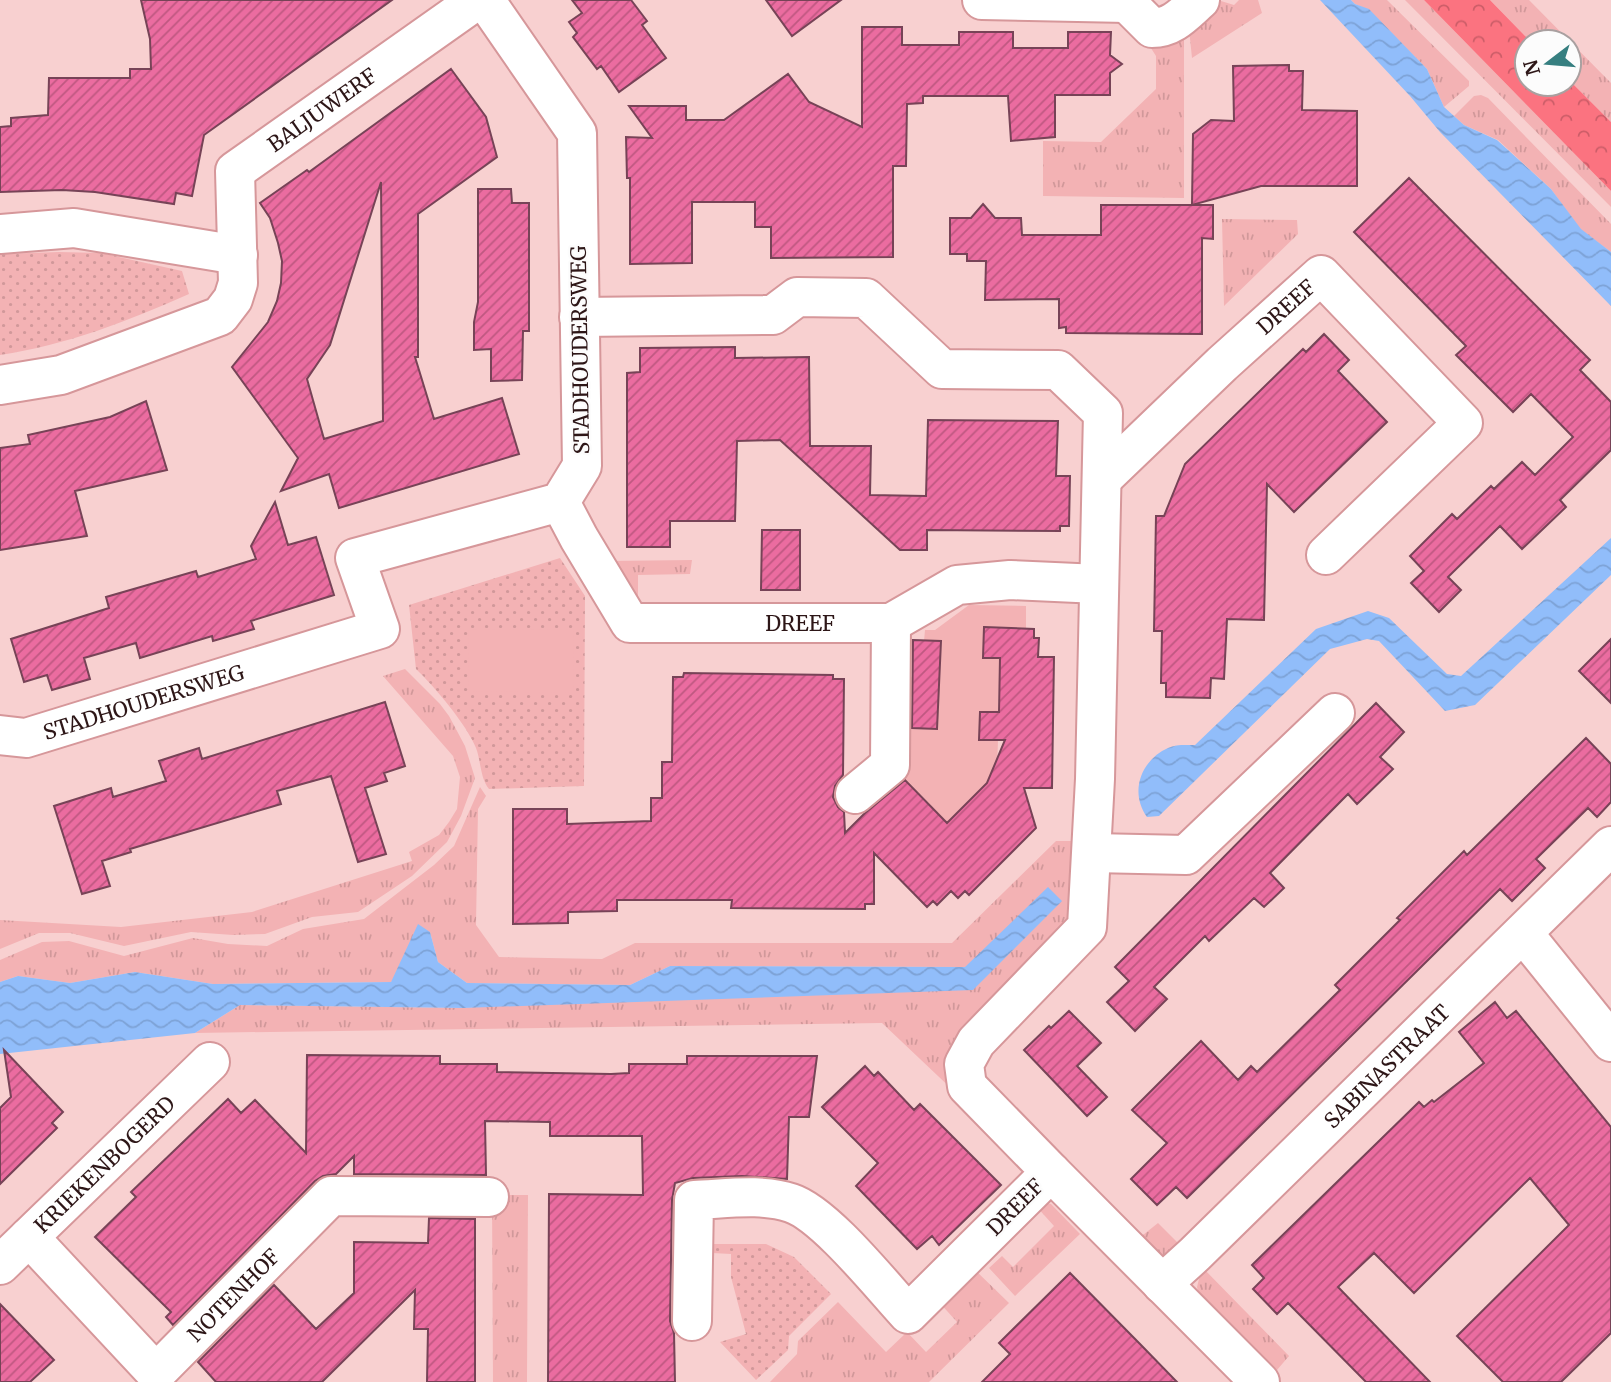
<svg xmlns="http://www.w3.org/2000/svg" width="1611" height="1382" viewBox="0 0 1611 1382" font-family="Merriweather,serif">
  <defs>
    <pattern id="grass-tufts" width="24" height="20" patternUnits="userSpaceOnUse" patternTransform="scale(1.75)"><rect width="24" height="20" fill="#f3b2b4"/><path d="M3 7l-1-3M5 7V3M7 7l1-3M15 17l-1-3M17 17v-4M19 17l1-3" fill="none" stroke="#d1989a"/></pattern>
    <pattern id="forest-crowns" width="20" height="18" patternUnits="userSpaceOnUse" patternTransform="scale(1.75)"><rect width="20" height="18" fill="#fb7380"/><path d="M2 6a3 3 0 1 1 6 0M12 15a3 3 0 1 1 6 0" fill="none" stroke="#cc5d68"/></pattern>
    <pattern id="park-dots" width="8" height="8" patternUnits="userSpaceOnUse" patternTransform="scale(1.75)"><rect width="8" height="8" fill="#f3b2b4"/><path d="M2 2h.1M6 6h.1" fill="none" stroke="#d1989a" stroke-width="1.8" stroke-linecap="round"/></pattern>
    <pattern id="water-waves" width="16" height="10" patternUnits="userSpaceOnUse" patternTransform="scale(1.75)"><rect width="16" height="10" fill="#91bdfa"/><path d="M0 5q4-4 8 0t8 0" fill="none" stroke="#7da2d6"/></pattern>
    <pattern id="building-hatch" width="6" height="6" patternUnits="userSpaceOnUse" patternTransform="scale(1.75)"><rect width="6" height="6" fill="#eb6ca0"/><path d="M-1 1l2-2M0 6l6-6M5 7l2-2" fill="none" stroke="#bf5881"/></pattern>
  </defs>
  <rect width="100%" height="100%" fill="#f8d0d0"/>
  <path fill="url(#grass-tufts)" d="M1239 0H1258L1262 13 1192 58 1189 29 1221 1 1234 5Z
    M1351 0H1387L1469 81V86L1444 107 1427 69 1369 10 1355 4Z
    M1405 0H1424L1611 191V207Z
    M1490 0H1529L1611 83V122L1569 80V42H1531Z
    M1184 37V198L1043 196V141L1101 142 1156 89V56L1149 45H1168Z
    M1481 95 1488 98 1611 224V252L1580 229 1551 189 1498 140 1464 125 1454 116 1474 96Z
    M1222 219 1297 220 1298 234 1224 306Z
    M692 560 690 574 638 575V600L608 561Z
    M405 669 440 704 449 716 465 746 475 778 461 816 447 842 412 876 358 912 312 917 265 934 233 935 191 932 124 946 70 933H39L0 949V920L121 927 252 912 412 861 409 852 439 835 449 822 457 809 460 777 453 756 383 676Z
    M480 787 486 796 478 809 476 925 499 957 602 959 635 943H952L1056 841H1081L1069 923 957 1037 950 1064 957 1094 882 1023 195 1033 240 1005 463 1008 966 967 670 966 630 985 467 983 438 962 430 932 391 982 213 984 135 972 70 983 18 976 0 982V960L42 942 69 941 124 956 193 938 228 944 267 946 303 929 364 919 434 865 454 846Z
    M492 1195H528L527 1382H493Z
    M1046 1203 1051 1204 1080 1234 1015 1296 989 1268 1002 1256 1013 1267 1054 1226 1035 1205Z
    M1158 1223 1180 1245 1169 1254 1155 1259 1138 1239Z
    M972 1267 1009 1303 929 1382H770L797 1354 798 1341 838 1302 886 1352 907 1332 926 1352 957 1322 938 1301Z
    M1202 1267 1289 1356 1277 1370 1199 1295 1197 1287Z"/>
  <path fill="url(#forest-crowns)" d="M1424 0H1490L1531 42H1527V84H1569V80L1611 122V191Z"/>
  <path fill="url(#park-dots)" d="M59 252 101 253 182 271 189 294C128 321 67 345 0 355V254Z
    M560 558 585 596 584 786 489 789C480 778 481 761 476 748 467 725 434 686 416 669L409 605Z
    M711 1244H766L794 1257 831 1294 789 1336 788 1350 756 1380 720 1342 746 1334 731 1277V1254L712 1253Z"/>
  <path fill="#f3b2b4" d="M969 605 1026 606V628L985 627 983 658H1000L998 712H980L979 740H998L997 769 992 770 980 800 975 795 956 814 924 862 870 807 879 799 901 821 923 799 901 777 903 728 935 729 936 698 904 696 905 677 939 678 940 642 924 641 925 630H935Z
    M469 629 574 630 573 693 468 691Z"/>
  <path fill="url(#water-waves)" d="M1320 0H1351L1355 4 1369 9 1427 69 1444 107 1464 125 1497 140 1551 189 1581 229 1611 252V306L1440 132 1410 96Z
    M1611 538V575L1475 705 1445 711 1379 641 1367 639 1330 649 1159 816 1147 817C1129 792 1141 760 1168 748 1176 744 1186 745 1195 745L1316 629 1368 611 1389 618 1447 674 1461 676Z
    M1048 887 1062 901 973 990 463 1008 240 1005 195 1033 0 1054V982L18 976 70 983 135 972 213 984 391 982 418 924 430 932 438 962 467 983 630 985 670 966 965 967Z"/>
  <path fill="url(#building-hatch)" stroke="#774357" stroke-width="2" fill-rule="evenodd" d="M141 0H392L204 135 192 196 176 193 174 204 95 192 62 190 0 192V127L11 126V118L48 115 49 78H130V69H151L150 39Z
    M572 0H631L647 21 642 25 666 58 619 92 601 66 597 69 573 37 577 33 569 22 582 13Z
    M766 0H841L792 36Z
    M862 27H902V45H959V32H1013V48H1068V32H1111L1110 55 1122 64 1110 73V95H1055V137L1011 141 1008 96H923V103L907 104 906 166H893V257L771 258V227H755V202H692V263L630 264V178H627L626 137 652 138 629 106H686V120H724L788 74 809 102 862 127Z
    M1289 65V71H1303L1302 110 1357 111V186H1261L1192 205 1193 134 1211 120 1234 121 1233 66Z
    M451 69 486 117 497 157 418 214V357H415L434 419 502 398 519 454 339 508 329 474 281 491 298 458 232 367 268 322 277 301 281 283 282 261 278 243 270 218 260 203 307 170 309 172ZM381 182 383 421 324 439 307 379 330 345Z
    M1409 178 1590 360 1580 370 1611 402V450L1560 500 1566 507 1522 549 1500 526 1448 577 1461 590 1439 612 1411 583 1424 571 1410 556 1452 514 1457 519 1491 486 1494 489 1522 462 1535 475 1573 437 1531 394 1513 412 1456 355 1466 346 1354 232Z
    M478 189H511L512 203H529V331H523L522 380 491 381V349L474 350V322L478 302Z
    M983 204 995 218H1021L1022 235H1101V205H1213V239L1202 238V334L1066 333V327L1059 328V299L985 300 986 261H967V254H950V218H971Z
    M1324 334 1349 360 1338 371 1387 422 1294 512 1267 484 1264 620 1227 619 1224 679 1211 678 1210 698 1166 697V683H1161L1162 631H1154L1156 516H1164L1185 464 1303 349 1306 352Z
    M735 347V358L809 357 810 446H871L870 495 926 496 928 420 1058 421 1056 476H1070L1069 526H1060V531L927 530V550H900L780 440 737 441 735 521H670V547H627V373L640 372V348Z
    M146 401 167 470 75 491 87 536 0 550V448L30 444 28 435 110 417Z
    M275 502 288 545 316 537 334 595 251 621 254 629 213 641 212 636 140 658 136 643 84 658 90 679 52 690 47 675 24 682 11 639 109 608 106 597 196 571 198 577 256 559 251 546Z
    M762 530H800V590H761Z
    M984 627 1034 629V638H1039L1038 657H1054L1052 788H1024L1036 828 969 895 965 891 958 898 951 891 937 905 933 901 927 907 874 853V904H865V909L731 908 732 900H617V911L568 912V923L513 924V809H567V824L651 821V798H662V762H672L673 677H683L684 673 833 675V679H844L843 775 835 786 833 797 838 807 844 812 845 833 865 813 905 780 947 823 987 783 1005 740H979L980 712H999L1000 658H983Z
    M1611 639V703L1579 671Z
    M913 640 941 641 937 729 912 728Z
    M385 702 405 766 384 773 387 781 365 788 386 854 358 862 331 776 277 791 281 804 130 849 131 852 102 861 110 886 82 894 54 806 111 788 113 797 166 781 159 761 199 748 202 759Z
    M1376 703 1404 732 1380 757 1393 769 1357 804 1348 794 1270 873 1284 888 1264 907 1254 898 1209 941 1205 936 1154 987 1167 999 1135 1031 1107 1002 1129 981 1115 967Z
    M1586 738 1611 764V802L1597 817 1588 808 1536 859 1545 868 1512 901 1500 889 1187 1198 1176 1187 1157 1205 1131 1179 1167 1143 1132 1110 1201 1041 1238 1080 1251 1066 1257 1072 1340 990 1335 985 1400 920 1397 918 1464 851 1467 855Z
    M1495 1002 1507 1018 1516 1011 1611 1127V1333L1561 1382H1503L1457 1336 1569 1225 1530 1178 1414 1293 1374 1253 1338 1287 1430 1382H1366L1288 1303 1277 1314 1253 1289 1264 1278 1252 1265 1419 1102 1424 1107 1432 1100 1434 1102 1484 1063 1459 1032Z
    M1069 1011 1101 1043 1077 1066 1107 1097 1087 1116 1024 1050 1049 1026 1051 1028Z
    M4 1050 63 1112 52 1123 57 1128 0 1184V1108L11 1097Z
    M307 1055 440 1056V1064H497V1072L611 1074 629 1073V1064H687V1056H817L809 1117H789L787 1179 742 1176 693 1178 675 1183 672 1200 670 1321 674 1333 675 1382H548L549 1194 643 1195 642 1136H550V1122L485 1121 486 1175 354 1174V1156L336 1174 323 1176 315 1181 173 1325 166 1317 171 1312 95 1237 136 1197 131 1192 228 1099 241 1113 255 1100 306 1153Z
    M865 1066 874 1076 878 1072 914 1110 920 1104 1001 1185 939 1245 932 1236 917 1249 856 1186 878 1163 822 1107Z
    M429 1218 475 1219V1382H427L428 1329H414L415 1290 322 1382H216L198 1362 274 1285 316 1329 354 1293V1242L428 1243Z
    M1070 1273 1141 1345 1177 1382H982L1010 1354 999 1343Z
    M0 1304 54 1360 30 1382H0Z"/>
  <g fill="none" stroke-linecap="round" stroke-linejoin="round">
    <defs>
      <g id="minor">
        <path d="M982 0 1127 3"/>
        <path d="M1124 0 1152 28C1173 28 1185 13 1200 0"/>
        <path d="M0 234 74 228 238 255"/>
        <path d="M579 317 773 315 797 297 866 298 942 369 1058 370 1103 413 1095 779 1087 927 976 1042 964 1064 967 1086 1051 1172 908 1314C882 1286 825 1214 791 1203 762 1193 725 1199 694 1200L692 1321"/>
        <path id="s1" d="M0 385 61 375 220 316 233 299 238 283 235 171 477 0"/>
        <path id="s2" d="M1102 479 1222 364 1321 275 1463 423 1326 555"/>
        <path id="s3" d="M560 502 579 538 630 623H891L957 585 1010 580 1099 584"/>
        <path id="s4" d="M0 735 26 738 380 629 355 558 560 502 582 466 577 133 485 0"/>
        <path d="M855 794 890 765 891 623"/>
        <path d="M1093 853 1186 855 1335 713"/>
        <path d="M1523 933 1611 1042"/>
        <path d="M1051 1172 1260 1382"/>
        <path id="s5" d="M29 1237 156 1373 331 1196 489 1197"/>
        <path id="s6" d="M0 1265 210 1062"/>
        <path id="s7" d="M1162 1284 1195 1254 1611 846"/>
      </g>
    </defs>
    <use href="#minor" stroke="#d6979a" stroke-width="42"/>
    <use href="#minor" stroke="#fff" stroke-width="38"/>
  </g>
  <g text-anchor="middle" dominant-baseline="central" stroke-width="5" stroke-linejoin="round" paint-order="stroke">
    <g font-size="21" fill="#2d1617" stroke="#fcfcfc">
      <text stroke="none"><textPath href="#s1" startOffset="488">BALJUWERF</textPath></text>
      <text stroke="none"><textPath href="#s2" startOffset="252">DREEF</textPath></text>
      <text transform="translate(580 350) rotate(-91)">STADHOUDERSWEG</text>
      <text stroke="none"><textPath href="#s3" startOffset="310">DREEF</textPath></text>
      <text stroke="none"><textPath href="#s4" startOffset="149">STADHOUDERSWEG</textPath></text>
      <text stroke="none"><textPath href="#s7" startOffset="313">SABINASTRAAT</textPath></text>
      <text stroke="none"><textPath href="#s6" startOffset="145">KRIEKENBOGERD</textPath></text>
      <text transform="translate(1015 1207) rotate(-45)">DREEF</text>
      <text stroke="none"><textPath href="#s5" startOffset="296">NOTENHOF</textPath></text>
    </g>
  </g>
  <g transform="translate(1548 63) rotate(254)"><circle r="33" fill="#fcfcfc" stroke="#a9a0a0" stroke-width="2"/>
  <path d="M0-5L12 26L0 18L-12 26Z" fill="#367f80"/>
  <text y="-10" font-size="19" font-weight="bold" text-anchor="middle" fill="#2d1617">N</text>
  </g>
</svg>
